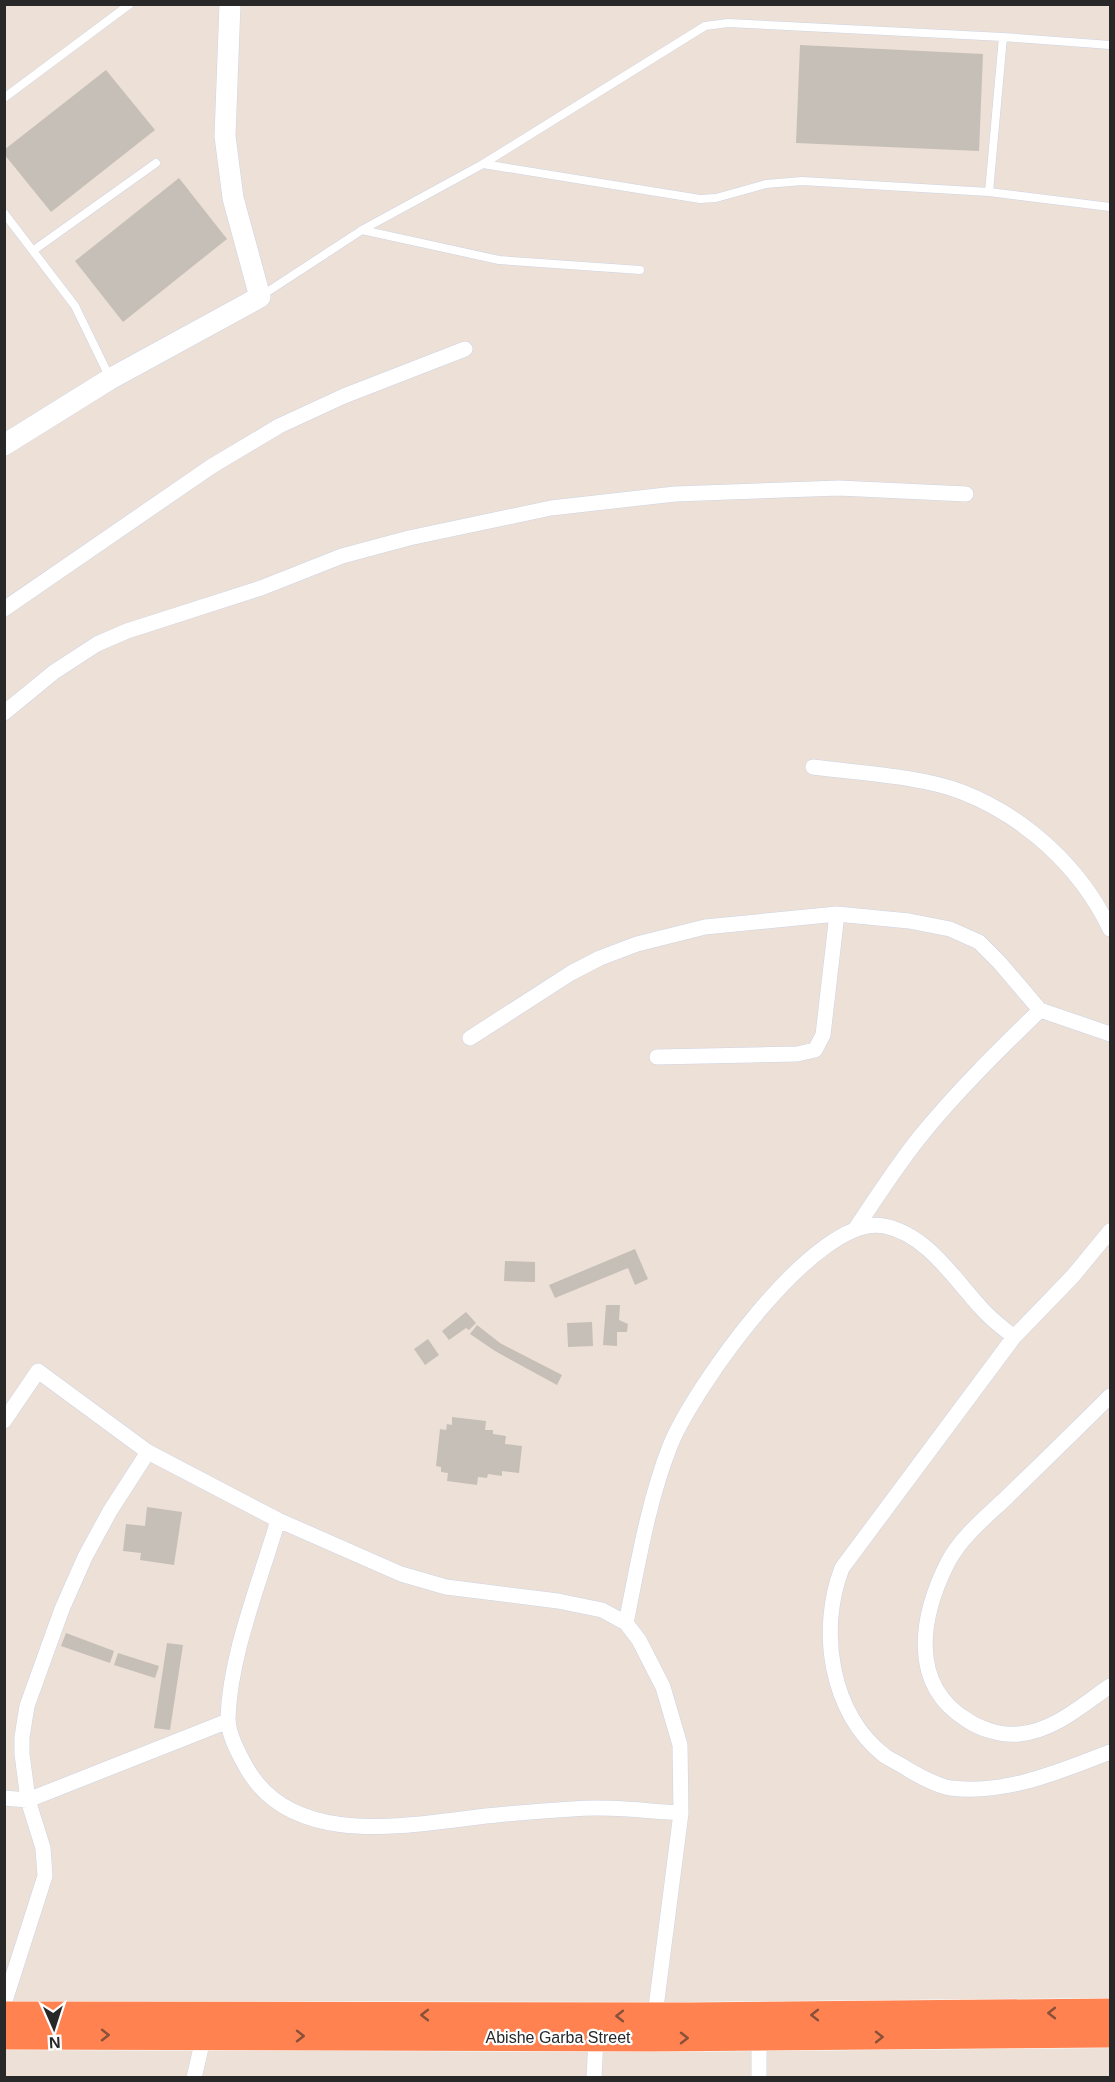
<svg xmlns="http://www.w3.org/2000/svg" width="1115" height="2082" viewBox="0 0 1115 2082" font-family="Arial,sans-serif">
  <rect width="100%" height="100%" fill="#ede0d7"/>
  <path fill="#c6bfb7" d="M800 45 983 54 979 151 796 143Z
    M106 70 155 130 51 212 4 154V150Z
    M179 178 227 239 123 322 75 261Z
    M635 1249 648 1279 635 1285 628 1268 555 1298 549 1285Z
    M505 1261 535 1262V1282L504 1281Z
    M606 1305H620L619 1320 628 1324 627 1332H617V1346L603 1345Z
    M466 1312 476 1323 469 1330 466 1328 449 1340 442 1331Z
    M592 1322 593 1346 568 1347 567 1323Z
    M477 1325 500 1343 562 1375 557 1385 495 1351 470 1334Z
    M428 1339 439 1355 425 1365 414 1349Z
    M452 1417 486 1421 485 1430H493V1434L506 1436 505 1444 522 1446 519 1473 502 1471V1476L488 1474 487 1478 478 1477 477 1485 447 1481 448 1473 441 1472V1467L436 1466 440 1429 446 1430 447 1424 452 1425Z
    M147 1507 182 1512 174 1565 140 1560 141 1553 123 1551 126 1524 145 1526Z
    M66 1633 114 1651 110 1663 61 1646Z
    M167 1643 183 1645 170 1730 154 1728Z
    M118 1653 159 1666 155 1678 114 1665Z"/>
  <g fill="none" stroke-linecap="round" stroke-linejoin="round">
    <defs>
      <path id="lane" d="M4 98 130 4
        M483 164 700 199 716 198 766 184 802 181 989 192 1110 207
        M989 192 1003 37
        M4 213 75 306 110 378
        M362 230 499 260 640 270
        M34 250 156 163
        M261 296 362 230 483 164 705 26 728 23 1003 37 1110 45"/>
      <path id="street" d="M4 609 212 466 279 426 344 396 465 349
        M4 713 54 672 97 644 127 631 261 588 342 556 409 538 551 508 675 494 839 488 966 494
        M813 767C858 773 922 776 962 792 1026 817 1081 868 1110 929
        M470 1038 571 973 600 958 637 944 705 927 837 914 909 921 950 929 979 942 999 962 1040 1010 1110 1034
        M657 1057 797 1054 815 1050 823 1035 837 914
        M856 1228C876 1198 896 1167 919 1138 956 1092 998 1051 1040 1010
        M1110 1231 1073 1276 1014 1337 842 1568C818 1630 830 1713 885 1756 893 1761 902 1765 909 1770 921 1777 937 1786 951 1788 1005 1795 1061 1771 1110 1752
        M1110 1396C1076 1430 1041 1464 1006 1498 986 1517 961 1537 948 1562 921 1615 908 1684 967 1720 980 1729 1002 1736 1019 1734 1054 1731 1082 1705 1110 1686
        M4 1421 38 1371 148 1452 278 1520 401 1574 446 1587 558 1601 602 1610 626 1623 639 1640 663 1687 680 1745 681 1813 654 2023
        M278 1520C260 1582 230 1654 228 1718 228 1734 238 1752 245 1765 290 1850 408 1825 486 1816 514 1813 543 1811 572 1809 608 1806 644 1811 681 1813
        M626 1623C638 1564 648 1502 670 1446 692 1390 817 1212 884 1226 927 1234 955 1280 983 1310 992 1320 1003 1328 1014 1337
        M4 1798 28 1800 228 1721
        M4 2004 45 1876 43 1848 28 1800 22 1754V1737L27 1706 62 1609 85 1557 110 1511 148 1452
        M759 2038V2078
        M194 2078 204 2035
        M594 2078 596 2038"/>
      <path id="secondary" d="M4 445 110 379 260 297 233 198 225 136 230 4"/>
      <path id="highway" d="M4 2015 689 2016 1110 2012
        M4 2036 653 2038 1110 2034"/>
    </defs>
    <use href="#lane" stroke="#cdd4e3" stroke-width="9"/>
    <use href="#street" stroke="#cdd4e3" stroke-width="16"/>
    <use href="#secondary" stroke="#cdd4e3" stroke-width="22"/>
    <use href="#highway" stroke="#fff" stroke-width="28"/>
    <use href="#lane" stroke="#fff" stroke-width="8"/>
    <use href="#street" stroke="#fff" stroke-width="15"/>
    <use href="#secondary" stroke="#fff" stroke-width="21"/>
    <use href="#highway" stroke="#ff8250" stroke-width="27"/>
  </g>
  <defs><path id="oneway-chevron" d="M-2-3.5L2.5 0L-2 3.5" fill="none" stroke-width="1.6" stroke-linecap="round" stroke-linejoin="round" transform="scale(1.5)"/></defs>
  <g stroke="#89503a">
    <use href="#oneway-chevron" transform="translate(1052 2013) rotate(180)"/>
    <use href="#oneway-chevron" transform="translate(425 2015) rotate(-180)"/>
    <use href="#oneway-chevron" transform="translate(815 2015) rotate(180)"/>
    <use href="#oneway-chevron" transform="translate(620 2016) rotate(-180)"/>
    <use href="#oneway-chevron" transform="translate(105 2035)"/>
    <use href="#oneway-chevron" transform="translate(300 2036)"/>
    <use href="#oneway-chevron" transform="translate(879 2037) rotate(-1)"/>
    <use href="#oneway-chevron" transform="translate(684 2038)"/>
  </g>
  <g text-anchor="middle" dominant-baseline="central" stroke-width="4.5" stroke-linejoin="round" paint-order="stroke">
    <g font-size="16" fill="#282828" stroke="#fff">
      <text x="558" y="2037">Abishe Garba Street</text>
    </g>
  </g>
  <rect width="1115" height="2082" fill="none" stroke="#282828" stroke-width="12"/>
  <g transform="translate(54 2028) rotate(177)" stroke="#ffffff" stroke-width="4.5" paint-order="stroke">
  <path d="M0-4.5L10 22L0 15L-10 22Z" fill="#282828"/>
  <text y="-9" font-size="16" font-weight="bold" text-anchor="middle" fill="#282828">N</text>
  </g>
</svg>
